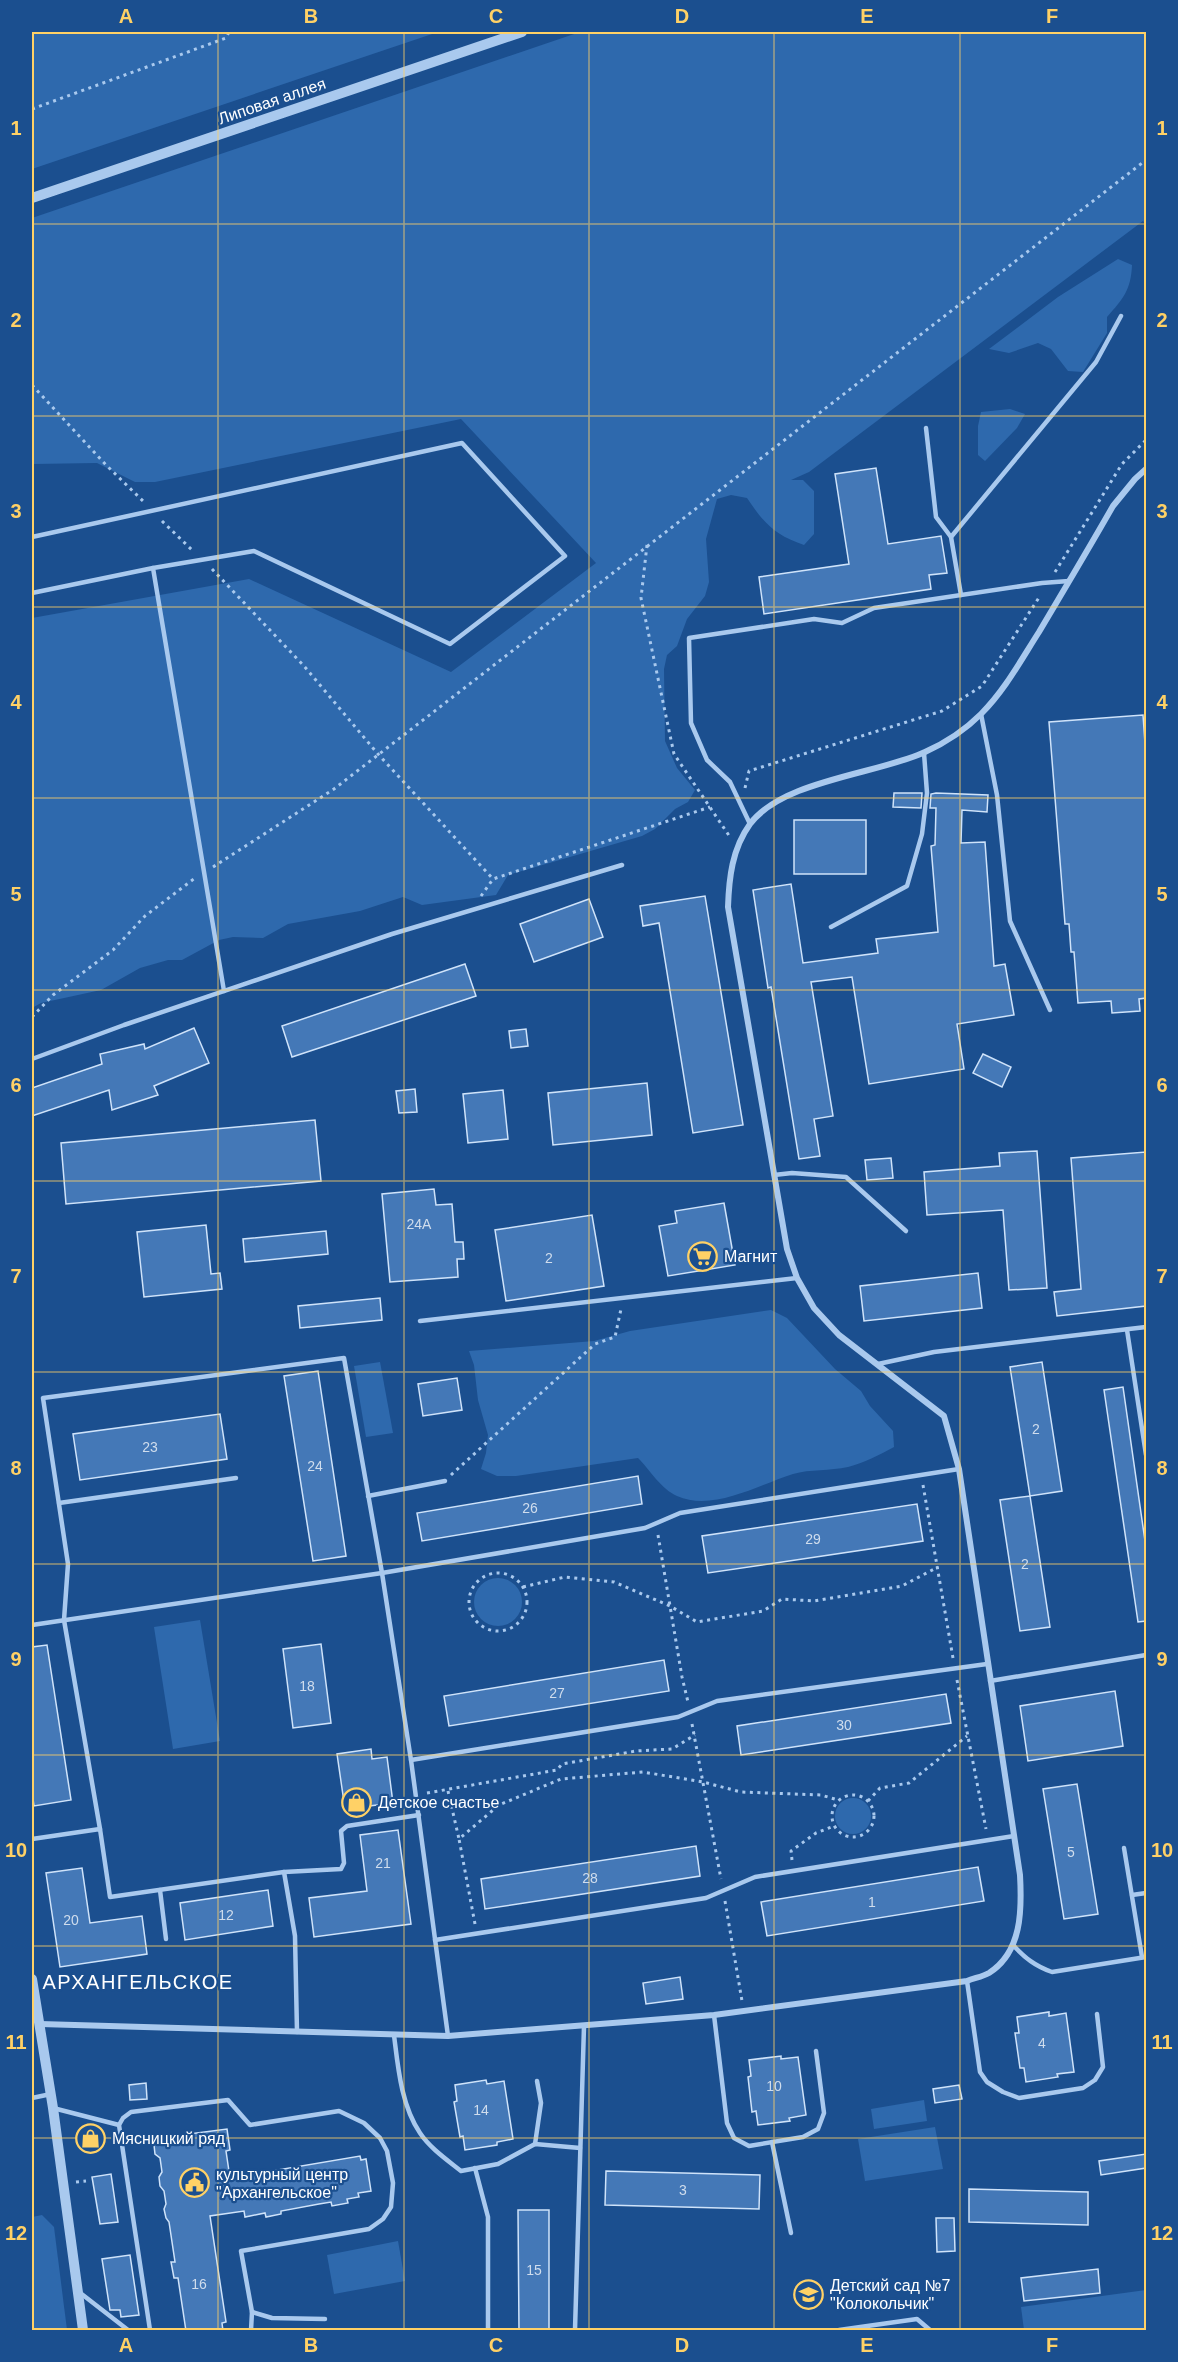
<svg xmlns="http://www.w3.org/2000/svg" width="1178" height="2362" viewBox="0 0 1178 2362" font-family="Helvetica,sans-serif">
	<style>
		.green { fill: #2e69ad }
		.building { fill: #4478b7; stroke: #cfe3fa; stroke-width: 1.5 }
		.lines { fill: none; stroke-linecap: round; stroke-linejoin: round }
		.path { stroke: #a9c9ee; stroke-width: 3; stroke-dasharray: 3 4.5; stroke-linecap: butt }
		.service { stroke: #a9c9ee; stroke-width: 4.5 }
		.minor { stroke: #a9c9ee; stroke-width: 6 }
		.tertiary { stroke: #a9c9ee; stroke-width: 10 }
		.grid { fill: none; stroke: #ffd166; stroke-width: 1.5; stroke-opacity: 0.55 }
		.labels { text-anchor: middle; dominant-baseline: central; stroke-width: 4.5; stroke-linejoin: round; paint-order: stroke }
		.number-label { font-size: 14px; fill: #d0dded }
		.street-label { font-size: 16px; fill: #fff; stroke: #1b4f8f }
		.poi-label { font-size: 16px; fill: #fff; stroke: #1b4f8f; text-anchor: start }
		.quarter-label { font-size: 20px; letter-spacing: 1.5px; fill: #fff; stroke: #1b4f8f }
		.neatline { fill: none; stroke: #ffd166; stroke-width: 2 }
		.grid-label { font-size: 20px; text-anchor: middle; font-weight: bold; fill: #ffd166 }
	</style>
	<rect width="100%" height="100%" fill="#1b4f8f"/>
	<g class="green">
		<polygon points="32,32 438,32 32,169"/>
		<path d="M580,32H1146V226L1143,221L809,472L791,480H803L814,491V534L804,545C774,535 764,523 747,498L731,495L717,499L706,539L709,582L705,596L687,619L677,646L667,655L664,669L665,741L677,768L695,790L688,802L675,809L655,829L642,836L508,875L496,895L422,905L403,897L360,911L288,924L263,938L233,937L219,940L182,960H168L140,968L101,990L41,1003L32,1008V618L249,579L451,672L596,563L461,419L155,482H135L97,463L33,464L32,466V218Z"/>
		<path d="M1118,259L1132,265C1131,290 1123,299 1107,317V333L1083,372L1068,371L1051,349L1038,343L1009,353L989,349L1058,297Z"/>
		<polygon points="1010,409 1025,414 1017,428 985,461 978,455 978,426 981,412"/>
		<path d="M771,1310L787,1318L835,1369L861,1391L870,1406L893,1431L894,1447C879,1455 864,1463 848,1467C830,1471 810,1469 793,1474C758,1485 713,1512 677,1496C661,1489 650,1470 638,1458L516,1476H497L481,1469L486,1453L488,1435L478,1400L474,1365L469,1351L594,1341L630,1331Z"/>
		<polygon points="380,1362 393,1433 366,1437 354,1366"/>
		<circle cx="498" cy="1602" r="24"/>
		<polygon points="200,1620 220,1741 173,1749 154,1627"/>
		<circle cx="853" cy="1816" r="18"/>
		<polygon points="924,2100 927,2121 874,2129 871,2109"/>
		<polygon points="935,2127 943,2169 865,2181 858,2139"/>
		<polygon points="42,2215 54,2227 67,2330 32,2330 32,2217"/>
		<polygon points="398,2241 405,2281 334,2294 327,2255"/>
		<polygon points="1146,2290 1146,2330 1024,2330 1021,2307"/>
	</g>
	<g class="building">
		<polygon points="876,468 888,544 941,536 947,573 929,575 931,589 764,614 759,577 849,564 835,474"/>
		<polygon points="1143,715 1146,758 1146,998 1139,999 1140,1011 1112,1013 1111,1001 1078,1003 1074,952 1071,952 1069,924 1065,924 1049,722"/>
		<polygon points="894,793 922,793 921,808 893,807"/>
		<polygon points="936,793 988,795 987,812 962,810 961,843 985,842 994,966 1005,964 1014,1015 957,1024 964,1069 869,1084 852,977 811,982 833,1116 814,1119 820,1156 799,1159 771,987 768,988 753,890 791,884 803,963 878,953 876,939 938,932 931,846 935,845 936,808 930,808 931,794"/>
		<rect x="794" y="820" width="72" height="54"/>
		<polygon points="705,896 743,1125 693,1133 659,923 643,926 640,906"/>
		<polygon points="589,899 603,937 534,962 520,924"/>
		<polygon points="465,964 476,996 292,1057 282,1026"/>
		<polygon points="194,1028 209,1063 154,1086 158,1095 112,1110 109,1090 32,1116 32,1088 102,1064 100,1054 144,1044 145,1049"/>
		<polygon points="526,1029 528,1046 511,1048 509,1031"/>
		<polygon points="983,1054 1011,1067 1002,1087 973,1073"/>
		<polygon points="647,1083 652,1135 553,1145 548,1093"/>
		<polygon points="415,1089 417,1112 399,1113 396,1091"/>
		<polygon points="503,1090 508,1139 468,1143 463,1094"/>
		<polygon points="315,1120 321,1181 66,1204 61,1143"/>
		<polygon points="1037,1151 1047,1288 1009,1290 1003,1210 927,1215 924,1172 1000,1166 999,1153"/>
		<polygon points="1146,1152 1146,1306 1057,1316 1054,1292 1081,1289 1071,1158"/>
		<polygon points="891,1158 893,1178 867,1180 865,1160"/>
		<polygon points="434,1189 436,1205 452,1204 455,1242 463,1242 464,1259 457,1259 458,1277 390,1282 382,1194"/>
		<polygon points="724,1203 735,1265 668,1276 659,1226 677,1223 675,1211"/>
		<polygon points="592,1215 604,1286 506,1301 495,1230"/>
		<polygon points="206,1225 211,1274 220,1273 222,1289 144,1297 137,1232"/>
		<polygon points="326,1231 328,1254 245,1262 243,1239"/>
		<polygon points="978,1273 982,1308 864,1321 860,1286"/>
		<polygon points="380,1298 382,1320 300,1328 298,1306"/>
		<polygon points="1042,1362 1062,1491 1030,1496 1010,1367"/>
		<polygon points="318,1371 346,1556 313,1561 284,1376"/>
		<polygon points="457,1378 462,1410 423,1416 418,1384"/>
		<polygon points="1123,1387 1146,1548 1146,1621 1138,1622 1104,1390"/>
		<polygon points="220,1414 227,1459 80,1480 73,1434"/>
		<polygon points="638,1476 642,1504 422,1541 417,1513"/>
		<polygon points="1030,1496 1050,1627 1020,1631 1000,1500"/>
		<polygon points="917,1504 923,1541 708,1573 702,1536"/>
		<polygon points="321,1644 331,1723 293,1728 283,1649"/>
		<polygon points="47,1645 71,1800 34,1806 32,1792 32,1647"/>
		<polygon points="664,1660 669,1691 449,1726 444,1696"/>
		<polygon points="1115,1691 1123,1746 1028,1761 1020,1706"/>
		<polygon points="946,1694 951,1723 741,1755 737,1726"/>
		<polygon points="371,1749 372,1759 387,1757 393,1803 345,1809 337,1754"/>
		<polygon points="1077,1784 1098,1914 1064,1919 1043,1789"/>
		<polygon points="398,1830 411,1924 314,1937 309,1898 367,1891 360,1835"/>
		<polygon points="696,1846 700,1876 485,1909 481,1879"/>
		<polygon points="978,1867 984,1901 767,1936 761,1902"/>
		<polygon points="82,1868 90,1923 142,1916 147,1954 60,1967 46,1873"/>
		<polygon points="268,1890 273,1926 185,1940 180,1903"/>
		<polygon points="680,1977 683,1999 646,2004 643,1983"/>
		<polygon points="1049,2012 1049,2016 1066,2013 1074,2072 1057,2074 1058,2077 1026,2082 1024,2068 1020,2068 1015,2033 1019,2033 1017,2017"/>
		<polygon points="781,2056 781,2059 798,2057 806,2115 789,2118 790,2121 758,2125 756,2111 752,2112 748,2077 751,2076 749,2060"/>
		<polygon points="486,2080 487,2084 504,2081 513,2139 497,2142 497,2145 465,2150 463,2136 460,2137 454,2102 457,2101 455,2085"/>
		<polygon points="146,2083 147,2099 130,2100 129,2085"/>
		<polygon points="959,2085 962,2099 935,2103 933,2089"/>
		<polygon points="227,2129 230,2150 226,2151 230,2178 360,2156 361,2160 366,2159 371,2191 358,2193 359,2197 347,2199 348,2203 332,2206 331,2202 319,2204 281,2211 281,2214 266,2217 265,2213 245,2217 244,2211 210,2216 226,2322 222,2323 223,2331 186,2331 178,2278 174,2278 171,2262 175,2262 169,2222 166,2218 164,2209 166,2204 164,2191 160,2186 159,2177 162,2172 160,2158 155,2154 154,2145 157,2140 166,2137"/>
		<polygon points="1146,2154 1146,2168 1101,2175 1099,2161"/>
		<polygon points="606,2171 760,2175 759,2209 605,2205"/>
		<polygon points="111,2174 118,2222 100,2224 92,2177"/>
		<polygon points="969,2189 1088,2192 1088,2225 969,2222"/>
		<polygon points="518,2210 549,2210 549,2331 519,2331"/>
		<polygon points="936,2218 954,2218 955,2251 937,2252"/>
		<polygon points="130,2255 139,2315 121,2317 120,2310 110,2310 102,2259"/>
		<polygon points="1098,2269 1100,2293 1024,2301 1021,2278"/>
	</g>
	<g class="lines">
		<g class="path">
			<polyline points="32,109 226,38 229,32"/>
			<polyline points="32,385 106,465 143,501"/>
			<polyline points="162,521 192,550"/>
			<polyline points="647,545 641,598 674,754 730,837"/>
			<polyline points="212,569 304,666 378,754 493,879"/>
			<polyline points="1055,572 1122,464 1146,440"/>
			<polyline points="745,788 749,771 942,711 982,686 1040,596"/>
			<polyline points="213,867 334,789 1146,160"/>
			<polyline points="481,896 493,879 710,807"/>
			<polyline points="32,1017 53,995 113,950 145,916 195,878"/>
			<polyline points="451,1475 595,1344 615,1337 621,1309"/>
			<polyline points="923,1485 953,1658"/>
			<polyline points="658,1535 682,1677 688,1702"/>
			<circle cx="498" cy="1602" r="29"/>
			<polyline points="523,1587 565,1577 614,1582 670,1606 697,1622 763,1611 782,1599 814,1601 902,1586 938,1567"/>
			<polyline points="957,1680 986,1829"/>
			<polyline points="692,1724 721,1879"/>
			<polyline points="448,1791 459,1839"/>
			<polyline points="427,1793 557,1770 562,1764 636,1751 672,1749 695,1735"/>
			<circle cx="853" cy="1816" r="21"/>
			<polyline points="868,1801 880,1788 909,1783 967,1736"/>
			<polyline points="792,1860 791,1851 816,1833 834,1826"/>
			<polyline points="725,1901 742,2001"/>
			<polyline points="475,1924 459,1839 499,1805 561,1779 643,1772 703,1782 741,1792 821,1795 838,1800"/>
			<polyline points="76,2182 86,2181"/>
		</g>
		<g class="service">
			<polyline points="926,428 936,517 951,537"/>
			<polyline points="32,537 462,443 565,556 450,644 254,551 153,568 224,991"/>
			<polyline points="32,593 153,568"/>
			<polyline points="961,595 951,537 1096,362 1121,316"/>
			<polyline points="981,714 997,795 1010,921 1050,1010"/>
			<polyline points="750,824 730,782 707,760 691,723 689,638 814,619 842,623 874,608 1042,583 1069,581"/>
			<polyline points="831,927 907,886 922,834 927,793 924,753"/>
			<polyline points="32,1059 124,1025 392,934 622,865"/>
			<polyline points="774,1175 792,1173 846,1177 906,1231"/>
			<polyline points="420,1321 797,1278"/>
			<polyline points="1127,1330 1146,1455"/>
			<polyline points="878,1364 934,1352 1146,1327"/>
			<polyline points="368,1496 445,1481"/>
			<polyline points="59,1503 236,1478"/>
			<polyline points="32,1625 382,1573 645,1528 680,1513 959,1469"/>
			<polyline points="990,1681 1146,1655"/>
			<polyline points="411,1760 678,1717 717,1701 987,1664"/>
			<polyline points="100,1829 64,1620 68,1564 43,1398 344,1358 382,1573 411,1760 448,2036"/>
			<polyline points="32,1839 100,1829 110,1897 284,1872 341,1869 344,1863 341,1831 347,1826 419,1815"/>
			<polyline points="1124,1848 1142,1957"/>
			<polyline points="284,1872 295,1936 297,2032"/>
			<polyline points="160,1890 166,1939"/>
			<polyline points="1132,1895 1146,1893"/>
			<polyline points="435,1940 706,1898 755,1877 1014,1836"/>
			<path d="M1013,1945C1025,1958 1035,1966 1052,1972L1146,1957"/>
			<polyline points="967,1981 980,2072 987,2082 1003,2092 1019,2098 1083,2088 1095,2080 1103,2067 1097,2014"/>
			<polyline points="714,2015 727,2123 734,2138 749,2146 803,2137 818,2129 824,2113 816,2051"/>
			<path d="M394,2035C398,2067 401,2105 420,2133C430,2148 446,2159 461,2171L498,2164L535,2144L580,2148"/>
			<polyline points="32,2098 51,2094"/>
			<polyline points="53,2108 119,2125"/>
			<polyline points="772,2142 791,2233"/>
			<polyline points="535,2144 541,2103 537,2081"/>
			<polyline points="475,2168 488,2217 488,2328"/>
			<polyline points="79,2292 128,2330"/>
			<polyline points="252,2312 272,2318 325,2319"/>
			<polyline points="150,2330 119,2125 123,2118 131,2112 228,2100 250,2125 339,2111 364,2123 380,2138 387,2151 393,2183 391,2207 383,2219 369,2229 241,2251 252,2312 251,2330"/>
			<polyline points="575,2330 584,2026"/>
			<polyline points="839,2330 917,2319 930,2330"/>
		</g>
		<path class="minor" d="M40,2024L448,2036L714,2015L967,1981C974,1978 982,1977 989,1973C1022,1952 1022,1910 1020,1875L959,1469L944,1416L839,1335L814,1308L797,1278L787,1249L728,907C729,878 732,849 750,824C783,780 878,774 925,752C945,743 966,729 981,714C1005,690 1021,660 1039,632C1064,590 1089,548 1113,506L1135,479L1146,469"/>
		<g class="tertiary">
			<polyline points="32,198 522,32"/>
			<polyline points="32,1979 53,2108 83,2330"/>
		</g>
	</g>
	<path class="grid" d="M218,32V2330M404,32V2330M589,32V2330M774,32V2330M960,32V2330M32,224H1146M32,416H1146M32,607H1146M32,798H1146M32,990H1146M32,1181H1146M32,1372H1146M32,1564H1146M32,1755H1146M32,1946H1146M32,2138H1146"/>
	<defs>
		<symbol id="supermarket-ring" viewBox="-11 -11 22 22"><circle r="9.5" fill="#1b4f8f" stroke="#ffd166" stroke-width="1.5"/><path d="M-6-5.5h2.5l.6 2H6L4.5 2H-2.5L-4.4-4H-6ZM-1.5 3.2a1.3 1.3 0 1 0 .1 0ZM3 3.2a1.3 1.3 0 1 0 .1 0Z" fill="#ffd166"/></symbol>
		<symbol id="shop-ring" viewBox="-11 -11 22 22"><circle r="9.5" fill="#1b4f8f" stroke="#ffd166" stroke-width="1.5"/><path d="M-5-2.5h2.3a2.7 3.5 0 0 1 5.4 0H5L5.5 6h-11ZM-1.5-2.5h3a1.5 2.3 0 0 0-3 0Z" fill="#ffd166"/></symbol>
		<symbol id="civic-ring" viewBox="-11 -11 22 22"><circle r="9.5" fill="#1b4f8f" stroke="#ffd166" stroke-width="1.5"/><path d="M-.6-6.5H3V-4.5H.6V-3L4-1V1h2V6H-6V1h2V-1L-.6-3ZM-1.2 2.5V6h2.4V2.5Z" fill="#ffd166"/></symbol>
		<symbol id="school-ring" viewBox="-11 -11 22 22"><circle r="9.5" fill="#1b4f8f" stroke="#ffd166" stroke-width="1.5"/><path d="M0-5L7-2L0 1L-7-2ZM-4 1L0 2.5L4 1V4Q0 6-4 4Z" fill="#ffd166"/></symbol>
	</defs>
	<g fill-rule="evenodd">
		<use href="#supermarket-ring" x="686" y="1240" width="33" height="33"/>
		<use href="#shop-ring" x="340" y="1786" width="33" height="33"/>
		<use href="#shop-ring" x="74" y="2122" width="33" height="33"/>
		<use href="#civic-ring" x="178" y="2166" width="33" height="33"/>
		<use href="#school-ring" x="792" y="2278" width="33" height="33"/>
	</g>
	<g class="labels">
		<g class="number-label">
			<text x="419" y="1224">24А</text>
			<text x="549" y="1258">2</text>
			<text x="1036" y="1429">2</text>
			<text x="150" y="1447">23</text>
			<text x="315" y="1466">24</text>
			<text x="530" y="1508">26</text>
			<text x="813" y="1539">29</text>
			<text x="1025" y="1564">2</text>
			<text x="307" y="1686">18</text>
			<text x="557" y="1693">27</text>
			<text x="844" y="1725">30</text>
			<text x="1071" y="1852">5</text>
			<text x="383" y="1863">21</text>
			<text x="590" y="1878">28</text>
			<text x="872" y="1902">1</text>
			<text x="226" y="1915">12</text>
			<text x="71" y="1920">20</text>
			<text x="1042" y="2043">4</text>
			<text x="774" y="2086">10</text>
			<text x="481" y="2110">14</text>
			<text x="683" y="2190">3</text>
			<text x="534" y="2270">15</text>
			<text x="199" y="2284">16</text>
		</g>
		<g class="street-label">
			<text transform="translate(272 101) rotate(-19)">Липовая аллея</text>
		</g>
		<g class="poi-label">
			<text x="724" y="1256">Магнит</text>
			<text x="378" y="1802">Детское счастье</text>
			<text x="112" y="2138">Мясницкий ряд</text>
			<text x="216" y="2174">культурный центр<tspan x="216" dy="18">"Архангельское"</tspan></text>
			<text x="830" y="2285">Детский сад №7<tspan x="830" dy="18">"Колокольчик"</tspan></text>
		</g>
		<g class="quarter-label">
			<text x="138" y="1982">АРХАНГЕЛЬСКОЕ</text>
		</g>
	</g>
	<rect width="1178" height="2362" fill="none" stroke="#1b4f8f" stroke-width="66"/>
	<rect x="33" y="33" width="1112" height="2296" class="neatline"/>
	<g class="grid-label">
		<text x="126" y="23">A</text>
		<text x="311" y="23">B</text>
		<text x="496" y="23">C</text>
		<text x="682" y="23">D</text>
		<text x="867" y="23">E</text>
		<text x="1052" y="23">F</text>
		<text x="16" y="135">1</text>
		<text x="1162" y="135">1</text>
		<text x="16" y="327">2</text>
		<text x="1162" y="327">2</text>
		<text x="16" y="518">3</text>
		<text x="1162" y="518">3</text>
		<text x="16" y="709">4</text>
		<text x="1162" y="709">4</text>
		<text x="16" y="901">5</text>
		<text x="1162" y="901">5</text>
		<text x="16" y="1092">6</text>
		<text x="1162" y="1092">6</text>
		<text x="16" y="1283">7</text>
		<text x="1162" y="1283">7</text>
		<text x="16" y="1475">8</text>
		<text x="1162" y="1475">8</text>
		<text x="16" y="1666">9</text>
		<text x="1162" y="1666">9</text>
		<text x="16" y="1857">10</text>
		<text x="1162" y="1857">10</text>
		<text x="16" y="2049">11</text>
		<text x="1162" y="2049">11</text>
		<text x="16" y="2240">12</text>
		<text x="1162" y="2240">12</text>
		<text x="126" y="2352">A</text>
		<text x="311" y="2352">B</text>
		<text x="496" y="2352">C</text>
		<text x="682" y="2352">D</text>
		<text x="867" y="2352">E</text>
		<text x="1052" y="2352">F</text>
	</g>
</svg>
